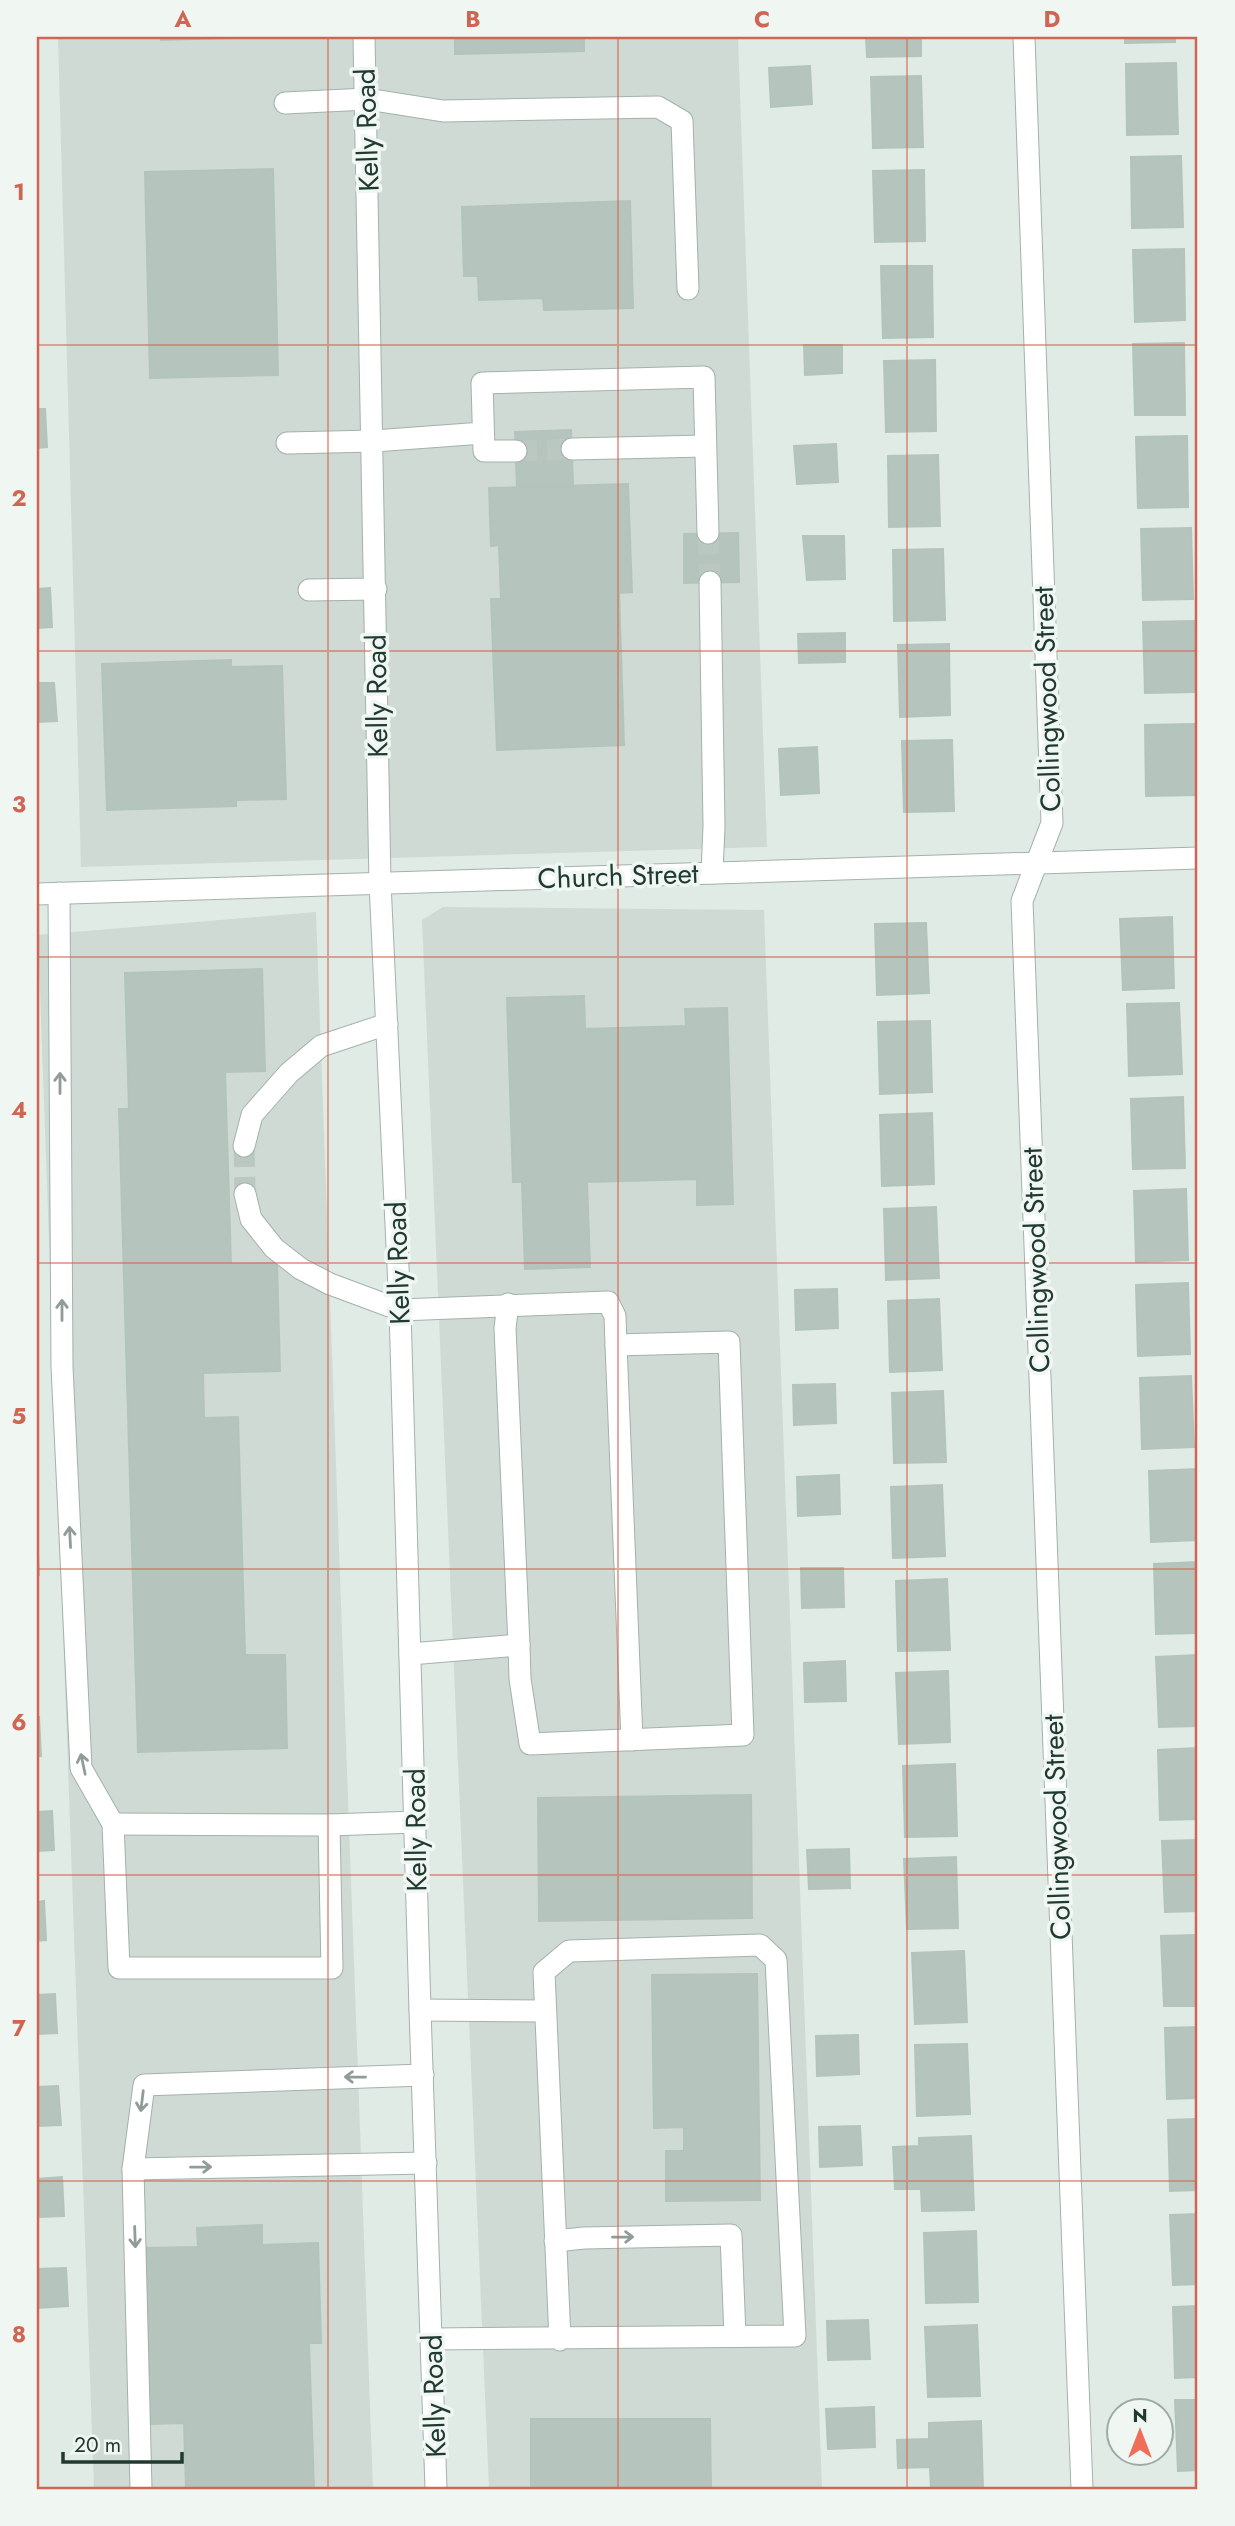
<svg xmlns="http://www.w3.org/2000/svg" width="1235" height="2526" viewBox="0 0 1235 2526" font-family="Jost,sans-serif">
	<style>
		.built { fill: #cedad3 }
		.building { fill: #b5c5bd; stroke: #b3c4bb; stroke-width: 2 }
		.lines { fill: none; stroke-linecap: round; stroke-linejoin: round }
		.minor-tunnel { stroke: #bac8c1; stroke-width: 21; stroke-dasharray: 21 10; stroke-linecap: butt }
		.minor-casing { stroke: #a3b2ab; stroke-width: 23 }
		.minor { stroke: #fff; stroke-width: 21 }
		.oneway { stroke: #909c98 }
		.grid { fill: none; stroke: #cf6654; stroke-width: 2; stroke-opacity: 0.55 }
		.labels { text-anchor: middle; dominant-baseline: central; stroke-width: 7; stroke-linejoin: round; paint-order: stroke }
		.street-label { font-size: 28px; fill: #213a31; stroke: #f0f7f3 }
		.neatline { fill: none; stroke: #cf6654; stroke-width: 2.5 }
		.grid-label { font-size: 23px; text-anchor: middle; font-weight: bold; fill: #cf6654 }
	</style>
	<rect width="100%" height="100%" fill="#e0ebe5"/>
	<g class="built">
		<polygon points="58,37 738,37 767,847 81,867"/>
		<polygon points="443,907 764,910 822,2489 489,2489 422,920"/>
		<polygon points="316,912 373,2489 94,2489 38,935"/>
	</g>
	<g class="building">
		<polygon points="161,37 261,37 161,40"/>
		<polygon points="455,37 584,37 584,51 455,54"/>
		<polygon points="866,37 921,37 921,56 867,57"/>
		<polygon points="1125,37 1175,37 1175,42 1125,43"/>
		<polygon points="1176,63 1178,134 1127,135 1126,64"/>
		<polygon points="810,66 812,104 771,107 769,68"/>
		<polygon points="921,76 923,147 873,148 871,77"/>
		<polygon points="1181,156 1183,227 1132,228 1131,157"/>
		<polygon points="273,169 278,375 150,378 145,172"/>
		<polygon points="924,170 925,241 875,242 873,171"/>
		<polygon points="630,201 633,308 544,310 543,298 479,300 478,276 464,276 462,207"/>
		<polygon points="1184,249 1185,320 1135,322 1133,250"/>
		<polygon points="881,266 932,266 933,337 883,338"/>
		<polygon points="1184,343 1185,415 1135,415 1133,344"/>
		<polygon points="804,345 842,345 842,373 805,375"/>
		<polygon points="935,360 936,431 886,432 884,361"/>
		<polygon points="37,409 45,409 47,447 37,448"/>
		<polygon points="571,430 573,486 517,487 515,432"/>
		<polygon points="1187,436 1188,507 1138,508 1136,437"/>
		<polygon points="836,444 838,482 797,484 794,446"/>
		<polygon points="938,455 940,526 889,527 888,456"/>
		<polygon points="628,484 632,592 619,593 624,745 497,750 491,599 501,599 499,545 491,546 489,488"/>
		<polygon points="1191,528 1193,599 1143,600 1141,529"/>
		<polygon points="738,533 739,582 684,583 684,534"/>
		<polygon points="803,536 844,536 845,579 807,580"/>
		<polygon points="943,549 945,620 894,621 893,550"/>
		<polygon points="50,588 52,627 37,628 37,589"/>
		<polygon points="1194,621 1195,692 1145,693 1143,622"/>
		<polygon points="845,633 845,662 799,663 798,634"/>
		<polygon points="949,644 950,715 900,717 898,645"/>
		<polygon points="231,660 231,667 282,666 286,799 236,800 236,806 107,810 102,664"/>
		<polygon points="37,683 54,683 57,721 37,722"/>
		<polygon points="1195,724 1197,795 1146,796 1145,725"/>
		<polygon points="952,740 954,811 904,812 902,741"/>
		<polygon points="817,747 819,793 781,795 779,749"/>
		<polygon points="1172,917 1174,988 1123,990 1120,919"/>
		<polygon points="926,923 929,993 877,995 875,924"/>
		<polygon points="262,969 265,1071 225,1072 231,1264 277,1263 280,1371 203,1373 204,1418 238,1417 245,1655 285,1655 287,1748 138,1752 119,1109 129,1109 125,973"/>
		<polygon points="584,996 585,1029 686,1026 685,1009 727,1008 733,1204 697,1205 697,1179 587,1182 590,1267 525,1269 522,1182 513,1182 507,998"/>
		<polygon points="1179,1003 1182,1074 1129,1076 1127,1004"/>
		<polygon points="930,1021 932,1092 880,1094 878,1022"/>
		<polygon points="1183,1097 1185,1168 1133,1169 1131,1099"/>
		<polygon points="932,1113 934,1184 882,1186 880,1115"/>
		<polygon points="1186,1189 1188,1260 1136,1262 1134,1191"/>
		<polygon points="936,1207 939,1278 886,1280 884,1209"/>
		<polygon points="1188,1283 1190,1354 1138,1356 1136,1285"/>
		<polygon points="837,1289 838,1328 796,1330 795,1290"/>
		<polygon points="939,1299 942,1370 890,1372 888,1301"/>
		<polygon points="1191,1376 1194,1447 1142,1449 1140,1378"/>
		<polygon points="835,1384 836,1423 794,1425 793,1385"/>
		<polygon points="943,1391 946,1462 894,1463 892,1393"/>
		<polygon points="1198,1469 1198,1540 1151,1542 1149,1471"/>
		<polygon points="839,1475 840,1514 798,1516 797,1477"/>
		<polygon points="942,1485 945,1556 893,1558 891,1487"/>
		<polygon points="37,1536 39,1575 37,1575"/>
		<polygon points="1198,1562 1198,1633 1156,1634 1154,1564"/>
		<polygon points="801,1568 843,1568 844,1607 802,1608"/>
		<polygon points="947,1579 950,1650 898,1651 896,1581"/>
		<polygon points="1198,1655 1198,1726 1159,1727 1156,1657"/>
		<polygon points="845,1661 846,1701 805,1702 804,1663"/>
		<polygon points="948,1671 950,1742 899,1744 896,1673"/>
		<polygon points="37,1717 39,1717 41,1756 37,1756"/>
		<polygon points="1198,1748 1198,1819 1160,1820 1158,1750"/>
		<polygon points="955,1764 957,1836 905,1837 903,1766"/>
		<polygon points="751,1795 752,1918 539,1921 538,1798"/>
		<polygon points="52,1811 54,1850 37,1851 37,1812"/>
		<polygon points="1198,1840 1198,1911 1165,1912 1162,1841"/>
		<polygon points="849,1849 850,1888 809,1889 807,1850"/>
		<polygon points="956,1857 958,1928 907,1929 904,1859"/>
		<polygon points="44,1901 46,1940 37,1941 37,1902"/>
		<polygon points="1198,1935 1198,2006 1164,2006 1161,1936"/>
		<polygon points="964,1951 967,2022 915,2024 912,1953"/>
		<polygon points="757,1974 760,2200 666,2201 666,2151 684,2151 684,2127 654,2128 652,1975"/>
		<polygon points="55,1994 57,2033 37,2034 37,1995"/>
		<polygon points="1198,2027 1198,2098 1167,2099 1165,2028"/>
		<polygon points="858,2035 859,2074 817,2076 816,2036"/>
		<polygon points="967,2044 970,2114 917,2116 915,2045"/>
		<polygon points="58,2086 61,2125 37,2126 37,2087"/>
		<polygon points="1198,2119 1198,2190 1170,2191 1168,2120"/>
		<polygon points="860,2126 862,2165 820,2167 819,2127"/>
		<polygon points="971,2136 974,2210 922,2211 921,2189 895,2189 893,2147 919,2146 919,2138"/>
		<polygon points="62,2177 64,2216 37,2217 37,2179"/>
		<polygon points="1198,2214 1198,2284 1173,2285 1170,2215"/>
		<polygon points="262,2225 262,2245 318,2243 321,2343 309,2343 314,2489 186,2489 184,2423 150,2424 144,2248 198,2247 197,2228"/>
		<polygon points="976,2231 978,2302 926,2303 924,2233"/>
		<polygon points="66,2268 68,2306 37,2308 37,2269"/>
		<polygon points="1198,2306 1198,2377 1175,2378 1173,2307"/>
		<polygon points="868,2320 870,2359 828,2360 827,2321"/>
		<polygon points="977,2325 980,2396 928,2397 925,2327"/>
		<polygon points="1175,2400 1198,2400 1198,2470 1178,2471"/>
		<polygon points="874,2407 875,2447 828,2449 826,2409"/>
		<polygon points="531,2419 710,2419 711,2489 531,2489"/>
		<polygon points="981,2421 983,2489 931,2489 930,2467 898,2468 897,2440 929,2439 929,2423"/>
	</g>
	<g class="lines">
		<g class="minor-tunnel">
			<polyline points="516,451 572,449"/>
			<polyline points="708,533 710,582"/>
			<polyline points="244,1146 245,1194"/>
		</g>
		<defs>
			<g id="minor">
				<polyline points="364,37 380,883 400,1310 420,2010 436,2489"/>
				<polyline points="1024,37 1052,823 1022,901 1082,2489"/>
				<polyline points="285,103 367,99 443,111 658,107 682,121 688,289"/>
				<polyline points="287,443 374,441 483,433"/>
				<polyline points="572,449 705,446"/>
				<polyline points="516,451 484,451 482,383 704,377 708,533"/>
				<polyline points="710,582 714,826 712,873"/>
				<polyline points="309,590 376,589"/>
				<polyline points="59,893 62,1367 81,1768 113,1824 119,1968 332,1968 329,1825"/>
				<polyline points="37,894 1198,858"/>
				<polyline points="244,1146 252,1115 289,1073 321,1046 387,1024"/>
				<polyline points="245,1194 251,1219 274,1248 301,1269 330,1284 400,1310 608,1302 615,1316 616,1345 729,1342 743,1735 530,1744 520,1679 519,1645 410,1654"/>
				<polyline points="508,1304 505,1328 519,1645"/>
				<polyline points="616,1345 632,1740"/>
				<polyline points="113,1824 329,1825 416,1822"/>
				<polyline points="420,2010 545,2011"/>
				<polyline points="133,2169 426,2163"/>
				<polyline points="555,2241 584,2238 731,2235 735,2336"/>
				<polyline points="432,2339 795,2336 776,1960 760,1945 569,1951 544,1972 560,2340"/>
				<polyline points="141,2489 133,2169 144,2085 423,2075"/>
			</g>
		</defs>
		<use href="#minor" class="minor-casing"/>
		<use href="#minor" class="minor"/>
	</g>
	<defs><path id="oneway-shaft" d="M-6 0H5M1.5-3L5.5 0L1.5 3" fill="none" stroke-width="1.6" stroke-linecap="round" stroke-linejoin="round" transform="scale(1.75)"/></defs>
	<g class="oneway">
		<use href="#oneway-shaft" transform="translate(60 1083) rotate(-90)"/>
		<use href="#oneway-shaft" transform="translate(62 1310) rotate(-90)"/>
		<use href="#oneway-shaft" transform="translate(70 1537) rotate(-93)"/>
		<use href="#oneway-shaft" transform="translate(83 1764) rotate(-102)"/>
		<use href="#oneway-shaft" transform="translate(355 2077) rotate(-179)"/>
		<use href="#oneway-shaft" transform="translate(142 2101) rotate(97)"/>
		<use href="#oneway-shaft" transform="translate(201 2167) rotate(-1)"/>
		<use href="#oneway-shaft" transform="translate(135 2237) rotate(88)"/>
		<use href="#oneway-shaft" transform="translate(623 2237) rotate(-1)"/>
	</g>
	<path class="grid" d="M328,37V2489M618,37V2489M907,37V2489M37,345H1198M37,651H1198M37,957H1198M37,1263H1198M37,1569H1198M37,1875H1198M37,2181H1198"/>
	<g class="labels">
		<g class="street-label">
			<text transform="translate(367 130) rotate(-92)">Kelly Road</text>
			<text transform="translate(377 696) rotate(-91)">Kelly Road</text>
			<text transform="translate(1047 699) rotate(-92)">Collingwood Street</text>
			<text transform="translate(618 876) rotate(-2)">Church Street</text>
			<text transform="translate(1036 1260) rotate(-92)">Collingwood Street</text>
			<text transform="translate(398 1263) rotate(-92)">Kelly Road</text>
			<text transform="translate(1057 1827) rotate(-92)">Collingwood Street</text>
			<text transform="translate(416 1830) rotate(-91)">Kelly Road</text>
			<text transform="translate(434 2396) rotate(-92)">Kelly Road</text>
		</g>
	</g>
	<rect width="1235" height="2526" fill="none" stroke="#f0f7f3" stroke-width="77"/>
	<g transform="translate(1140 2432)"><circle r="33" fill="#f0f7f3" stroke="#9daba5" stroke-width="2"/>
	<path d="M0-5L12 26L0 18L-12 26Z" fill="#ee6e5a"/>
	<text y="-10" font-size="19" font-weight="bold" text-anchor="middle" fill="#213a31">N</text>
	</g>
	<path d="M63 2452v10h119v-10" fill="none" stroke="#213a31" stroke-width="3.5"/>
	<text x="74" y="2452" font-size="21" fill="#213a31" stroke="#f0f7f3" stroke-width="5" paint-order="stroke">20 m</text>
	<rect x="38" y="38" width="1158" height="2450" class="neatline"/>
	<g class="grid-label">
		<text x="183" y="27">A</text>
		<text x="473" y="27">B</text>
		<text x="762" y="27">C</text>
		<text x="1052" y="27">D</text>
		<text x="19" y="200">1</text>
		<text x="19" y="506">2</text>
		<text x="19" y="812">3</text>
		<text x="19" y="1118">4</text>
		<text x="19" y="1424">5</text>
		<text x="19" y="1730">6</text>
		<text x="19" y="2036">7</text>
		<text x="19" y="2342">8</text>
	</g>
</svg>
